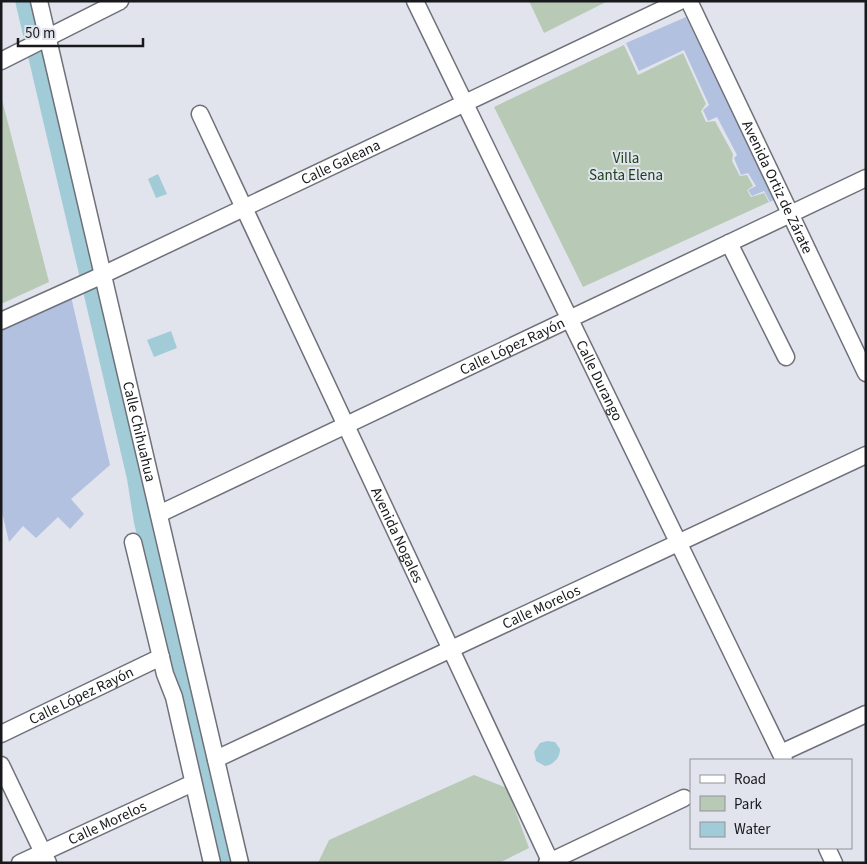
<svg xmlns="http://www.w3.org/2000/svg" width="867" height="864" viewBox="0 0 867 864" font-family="'Source Sans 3',sans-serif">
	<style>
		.green { fill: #b8c9b6 }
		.water { fill: #a1ccd7 }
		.building { fill: #b3c1e1 }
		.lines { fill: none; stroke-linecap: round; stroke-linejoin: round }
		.street-casing { stroke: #6e7179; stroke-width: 19 }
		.street { stroke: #fff; stroke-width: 16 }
		.labels { text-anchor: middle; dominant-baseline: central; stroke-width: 4; stroke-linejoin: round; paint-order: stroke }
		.park-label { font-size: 15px; fill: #1b411a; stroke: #e1e4ed }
		.street-label { font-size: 15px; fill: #18191c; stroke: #e1e4ed }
	</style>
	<rect width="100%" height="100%" fill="#e1e4ed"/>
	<g class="green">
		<polygon points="529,1 608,1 544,33"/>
		<polygon points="624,45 638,75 683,53 706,104 701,111 706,122 715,121 733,154 732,161 740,176 747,175 753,186 747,190 751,197 764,193 769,202 583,287 494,107"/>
		<polygon points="1,96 49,282 1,304"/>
		<polygon points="474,775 507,788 529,848 499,863 318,863 329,840"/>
	</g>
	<g class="water">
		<polygon points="15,1 32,1 235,863 215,863 134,523 127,479"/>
		<polygon points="158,174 167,194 156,198 148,179"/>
		<polygon points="171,331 177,348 154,357 147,340"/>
		<path d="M547,741L555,742L560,749C560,758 553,765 545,766L536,761L534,752L540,743Z"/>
	</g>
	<g class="building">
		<polygon points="686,17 775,199 770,202 764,191 752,196 748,190 756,186 748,173 741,175 734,158 737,155 717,117 708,121 703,110 709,105 684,50 639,71 626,43"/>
		<polygon points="70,292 110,465 71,499 84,514 70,529 58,517 36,538 23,526 9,542 1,508 1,325"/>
	</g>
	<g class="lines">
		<defs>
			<g id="street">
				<path id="s1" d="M39,1L240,863"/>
				<path id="s2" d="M415,1L784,760"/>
				<path id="s3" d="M689,1L866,373"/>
				<polyline points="1,61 120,1"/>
				<path id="s4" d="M200,114L551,863"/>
				<polyline points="729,243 786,357"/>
				<path id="s5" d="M1,321L94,279L680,1"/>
				<path id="s6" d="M159,514L866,178"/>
				<polyline points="133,542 165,674 174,697 212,863"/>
				<path id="s7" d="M1,734L161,657"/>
				<polyline points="781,753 866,714"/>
				<path id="s8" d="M216,759L866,455"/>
				<polyline points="1,765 48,863"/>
				<polyline points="827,848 834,863"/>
				<path id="s9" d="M20,863L193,783"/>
				<polyline points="547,863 684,798"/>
			</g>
		</defs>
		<use href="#street" class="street-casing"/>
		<use href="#street" class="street"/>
	</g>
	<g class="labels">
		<g class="park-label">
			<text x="626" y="158">Villa<tspan x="626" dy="17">Santa Elena</tspan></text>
		</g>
		<g class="street-label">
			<text stroke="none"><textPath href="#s5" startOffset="375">Calle Galeana</textPath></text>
			<text stroke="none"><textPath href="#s3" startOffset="206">Avenida Ortiz de Zárate</textPath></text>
			<text stroke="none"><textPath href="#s6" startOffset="391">Calle López Rayón</textPath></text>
			<text stroke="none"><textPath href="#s2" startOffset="422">Calle Durango</textPath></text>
			<text stroke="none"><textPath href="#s1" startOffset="442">Calle Chihuahua</textPath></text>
			<text stroke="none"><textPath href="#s4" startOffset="465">Avenida Nogales</textPath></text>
			<text stroke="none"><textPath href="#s8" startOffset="359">Calle Morelos</textPath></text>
			<text stroke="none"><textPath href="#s7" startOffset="89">Calle López Rayón</textPath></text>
			<text stroke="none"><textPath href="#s9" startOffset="96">Calle Morelos</textPath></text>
		</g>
	</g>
	<rect width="867" height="864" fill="none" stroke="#18191c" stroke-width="5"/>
	<rect x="690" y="759" width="162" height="90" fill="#e1e4ed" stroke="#919399"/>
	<rect x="700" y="775" width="25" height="8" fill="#ffffff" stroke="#919399"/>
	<text x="734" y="784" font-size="15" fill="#18191c">Road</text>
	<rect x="700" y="796" width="25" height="15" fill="#b8c9b6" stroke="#919399"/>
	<text x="734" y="809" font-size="15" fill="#18191c">Park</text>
	<rect x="700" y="822" width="25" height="15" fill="#a1ccd7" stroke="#919399"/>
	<text x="734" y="834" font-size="15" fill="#18191c">Water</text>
	<path d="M18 38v8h125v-8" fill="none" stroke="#18191c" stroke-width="2.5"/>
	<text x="25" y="38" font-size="15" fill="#18191c" stroke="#e1e4ed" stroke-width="4" paint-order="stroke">50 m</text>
</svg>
